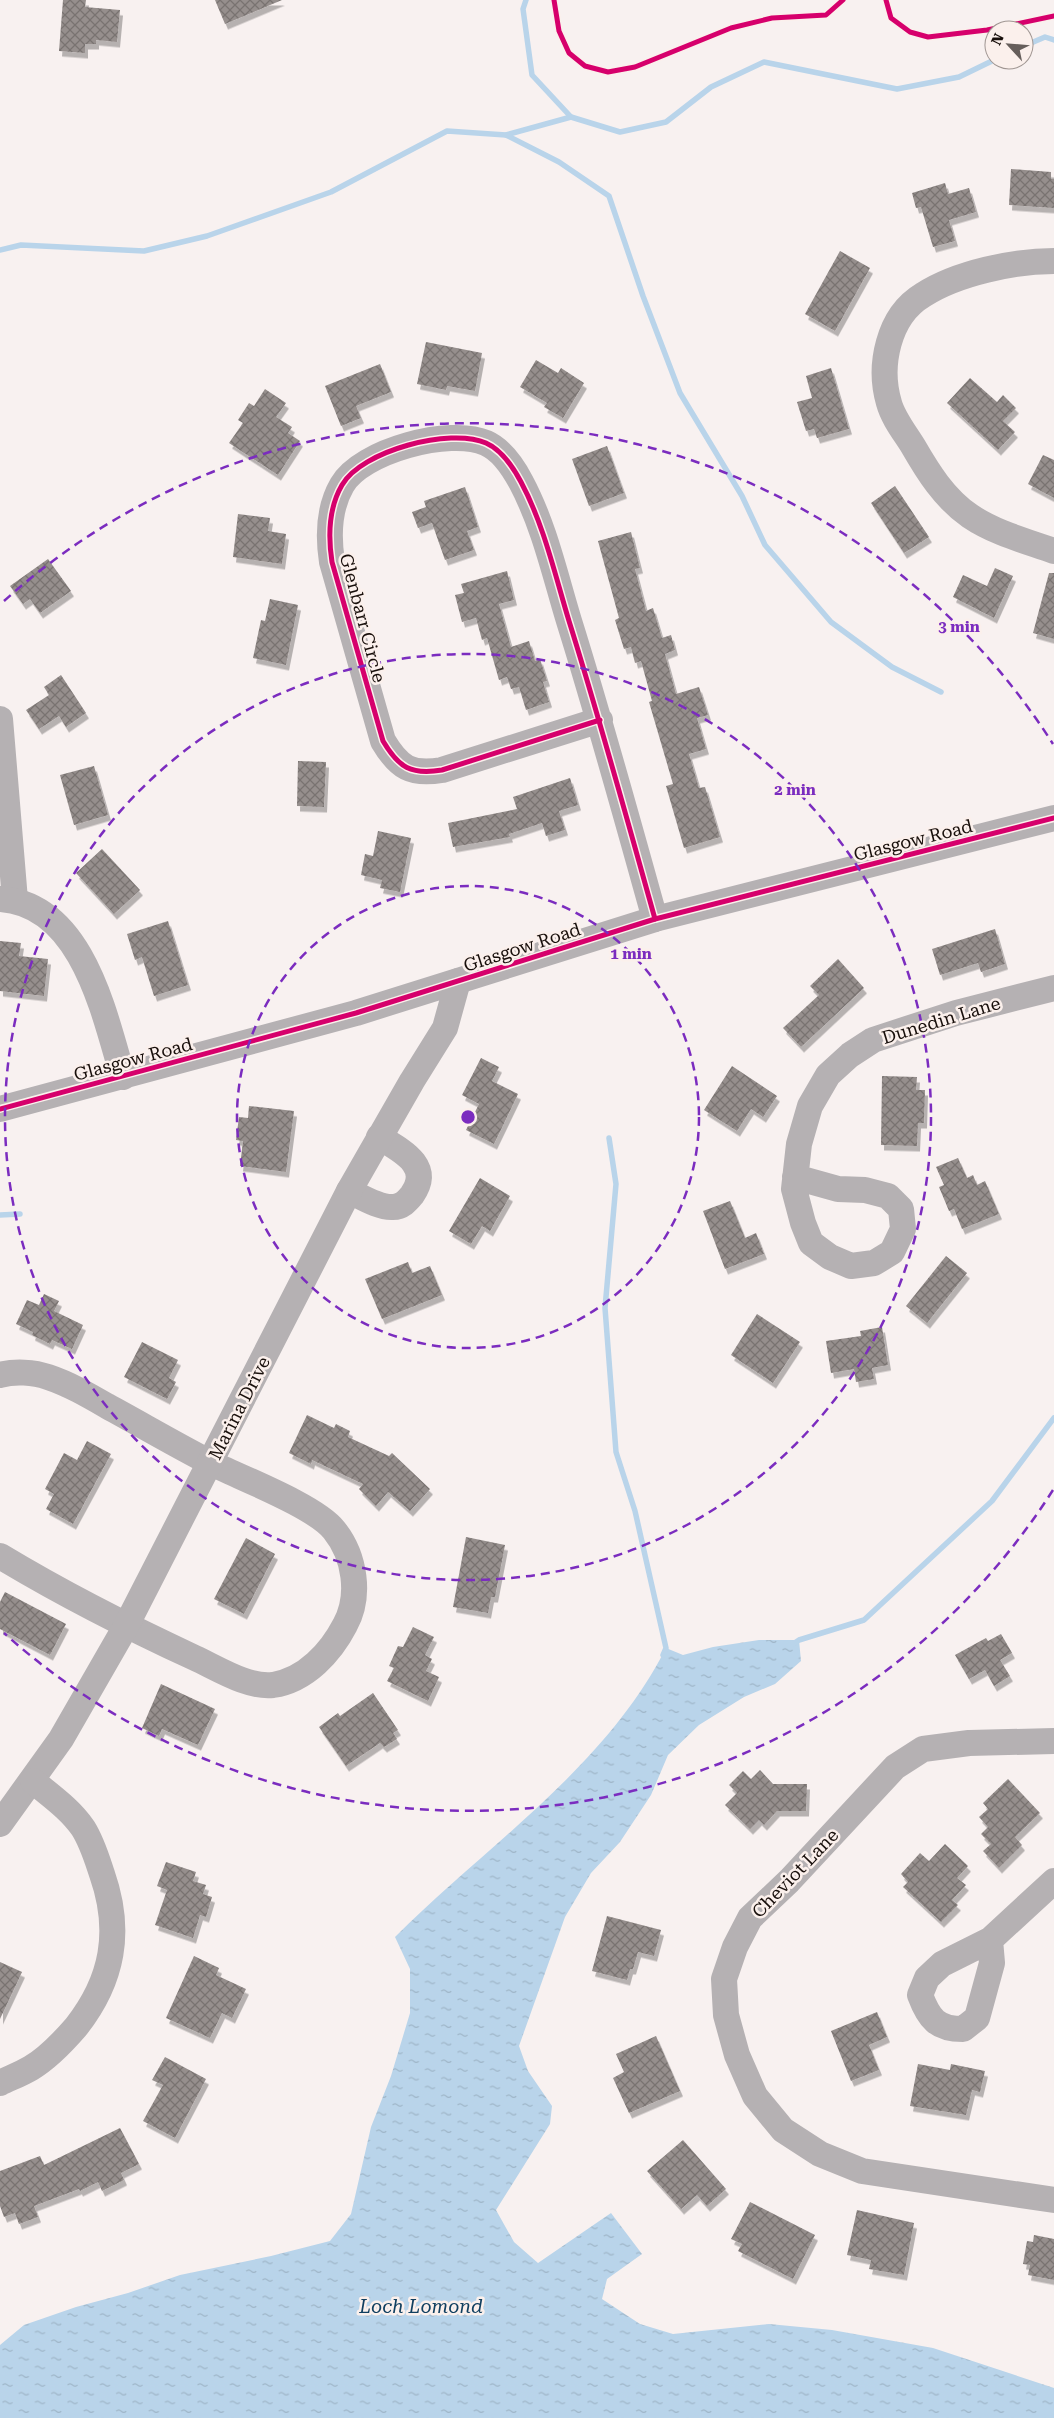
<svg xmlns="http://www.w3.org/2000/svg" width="1054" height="2418" viewBox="0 0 1054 2418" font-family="'Roboto Serif',serif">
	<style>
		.water { fill: url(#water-ripples) }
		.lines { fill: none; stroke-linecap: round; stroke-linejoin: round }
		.stream { stroke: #b9d4ea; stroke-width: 5.5 }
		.building { fill: url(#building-cross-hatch); filter: url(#shadow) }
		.minor { stroke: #b5b1b3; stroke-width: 26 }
		.cycleway-casing { stroke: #fbf0ec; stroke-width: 8 }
		.cycleway { stroke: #d6006c; stroke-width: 5 }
		.ring { fill: none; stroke: #7b2cbf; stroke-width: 2.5; stroke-dasharray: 9 6 }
		.labels { text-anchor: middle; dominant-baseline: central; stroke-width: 5; stroke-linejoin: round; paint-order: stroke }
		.street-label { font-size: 18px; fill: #180f0b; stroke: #fbf0ec }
		.water-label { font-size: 19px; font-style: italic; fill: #103f60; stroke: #fbf0ec }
		.centre { fill: #7b2cbf; stroke: #fbf0ec; stroke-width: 2.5 }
		.ring-label { font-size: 15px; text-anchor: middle; font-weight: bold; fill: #7b2cbf; stroke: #fbf0ec; stroke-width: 5; stroke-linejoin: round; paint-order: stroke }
	</style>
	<defs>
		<pattern id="water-ripples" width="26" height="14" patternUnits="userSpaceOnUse" patternTransform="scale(1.25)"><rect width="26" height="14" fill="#b9d4ea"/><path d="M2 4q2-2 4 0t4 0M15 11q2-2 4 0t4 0" fill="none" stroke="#9eb5c7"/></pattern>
		<pattern id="building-cross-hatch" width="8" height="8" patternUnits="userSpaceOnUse" patternTransform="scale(1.25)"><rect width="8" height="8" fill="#968f8d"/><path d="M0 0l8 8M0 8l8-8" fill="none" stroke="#797371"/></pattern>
		<filter id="shadow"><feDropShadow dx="3" dy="5.5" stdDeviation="0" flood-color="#0004"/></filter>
	</defs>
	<rect width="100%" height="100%" fill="#f8f1f0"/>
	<path class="water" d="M759,1640H799L801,1661L775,1684L744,1697L699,1725L668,1755L651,1795L620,1842L591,1873L565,1917L519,2046L528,2071L552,2106L550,2124L496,2210L514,2242L538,2263L611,2213L642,2254L607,2279L602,2299L640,2324L673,2334L769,2324L832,2330L933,2348L1054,2388V2418H0V2345L24,2325L76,2307L128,2293L180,2275L271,2256L330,2241L351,2214L371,2127L391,2076L410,2013V1969L395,1937C488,1844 605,1768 666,1648L683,1655L713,1647Z"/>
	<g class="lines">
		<g class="stream">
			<polyline points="526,0 523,9 532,75 571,117"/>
			<polyline points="1024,46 1045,37 1054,40"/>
			<polyline points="506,135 559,162 609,196 643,296 680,393 742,496 765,545 831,622 892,667 941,692"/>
			<polyline points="0,250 21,245 144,251 207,236 331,192 447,131 506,135 571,117 620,132 666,122 711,87 764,62 897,89 959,77 994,60"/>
			<polyline points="609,1138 616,1184 605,1308 616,1452 635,1511 666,1648 663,1655"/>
			<polyline points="0,1215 20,1214"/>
			<polyline points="793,1644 799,1640 864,1620 992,1501 1054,1418"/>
		</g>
	</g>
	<g class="building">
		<polygon points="63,0 86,0 85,7 120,10 117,42 96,40 96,44 85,44 85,53 59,51"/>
		<polygon points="215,0 282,0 225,24"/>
		<polygon points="1011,169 1051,172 1051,179 1054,179 1054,208 1009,205"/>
		<polygon points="945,183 948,194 969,188 976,212 949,220 955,241 933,247 921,207 916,208 912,193"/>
		<polygon points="840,251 870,268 835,331 805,314"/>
		<polygon points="426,342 482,353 475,391 447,386 446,390 417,384"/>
		<polygon points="536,360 558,373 561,368 584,383 563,418 544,407 547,403 520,387"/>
		<polygon points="380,364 391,392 356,406 361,418 341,426 325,386"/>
		<polygon points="831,368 849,429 817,438 814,429 806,431 797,402 812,398 806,376"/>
		<polygon points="970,378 997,402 1003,395 1016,408 1003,421 1015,432 998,450 947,403"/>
		<polygon points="265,389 286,403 276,417 292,427 288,433 300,441 278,475 229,443 243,423 238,420 249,403 254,406"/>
		<polygon points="607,446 624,493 589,506 572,459"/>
		<polygon points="1043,455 1054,460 1054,498 1028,484"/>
		<polygon points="895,486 929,537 904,553 871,503"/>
		<polygon points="465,487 478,527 467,531 474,550 445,560 432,523 418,528 412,512 426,507 424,501"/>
		<polygon points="238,514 270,518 268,531 286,534 282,564 233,557"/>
		<polygon points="631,532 640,568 635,569 646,611 653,608 662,638 671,635 675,650 665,654 676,694 699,687 708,715 697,718 706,749 689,754 699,788 705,787 720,837 684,848 666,786 673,784 649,702 652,701 641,661 635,663 631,647 624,649 615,620 619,618 598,541"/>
		<polygon points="48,559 71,591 40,613 30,599 23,604 10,586"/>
		<polygon points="995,568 1013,576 994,618 953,597 963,575 987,586"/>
		<polygon points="507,571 514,600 499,604 511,647 529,641 535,661 540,659 547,681 543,682 549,702 526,710 519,687 511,689 507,677 499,680 487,638 482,640 476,618 462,622 455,595 464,593 461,584"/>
		<polygon points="1049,573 1054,573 1054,639 1033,633"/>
		<polygon points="270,599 298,605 286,665 253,658 261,620 265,621"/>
		<polygon points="61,675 86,713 66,727 59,716 39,729 26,710 49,695 44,687"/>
		<polygon points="298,761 326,762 324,807 297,806"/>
		<polygon points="94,766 108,815 74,825 60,775"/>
		<polygon points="570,778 578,805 559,811 565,830 546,836 542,823 509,834 510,837 453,847 448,823 517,809 513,797"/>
		<polygon points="378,831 411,838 400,892 380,888 382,880 361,875 365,854 373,856"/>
		<polygon points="102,849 140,890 114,914 76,873"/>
		<polygon points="168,921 188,985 154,996 142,957 135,960 127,934"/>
		<polygon points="995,929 1005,964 981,972 978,963 940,975 932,949"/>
		<polygon points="0,941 21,943 19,956 48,959 44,996 0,991"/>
		<polygon points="838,959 864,988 801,1047 783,1028 819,995 810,986"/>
		<polygon points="481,1058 499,1067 492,1081 518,1094 494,1144 466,1130 479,1104 462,1095"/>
		<polygon points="732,1066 777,1096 763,1117 751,1109 737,1131 704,1110"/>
		<polygon points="882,1076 917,1077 916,1090 925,1090 924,1123 918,1123 917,1146 881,1145"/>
		<polygon points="249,1106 294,1111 286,1172 240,1166 243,1141 236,1140 239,1117 248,1118"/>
		<polygon points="958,1158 967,1178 973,1175 977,1185 985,1181 999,1214 962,1229 954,1209 949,1211 939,1187 944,1185 936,1167"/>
		<polygon points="480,1178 510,1196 490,1231 482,1226 471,1244 449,1231"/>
		<polygon points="730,1201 745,1238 756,1233 764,1254 725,1269 703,1211"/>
		<polygon points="946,1256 967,1273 927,1323 906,1306"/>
		<polygon points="408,1262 412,1273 430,1266 442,1295 382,1319 365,1279"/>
		<polygon points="44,1294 59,1301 54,1311 83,1325 72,1349 52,1340 50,1344 32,1335 33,1332 16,1324 27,1300 39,1305"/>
		<polygon points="757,1314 800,1342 773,1383 731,1355"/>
		<polygon points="882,1327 888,1365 872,1368 874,1379 856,1382 854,1369 831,1373 826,1341 861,1336 860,1331"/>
		<polygon points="142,1342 178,1360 169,1378 176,1382 167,1399 124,1377"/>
		<polygon points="307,1415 334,1428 336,1424 350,1431 348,1437 389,1456 392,1453 430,1489 410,1511 388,1492 376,1506 359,1489 363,1484 312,1460 311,1464 289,1453"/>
		<polygon points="87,1441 111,1454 73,1524 46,1509 54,1494 45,1489 64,1453 77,1460"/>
		<polygon points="466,1537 505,1545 495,1597 491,1597 488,1613 453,1607"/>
		<polygon points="246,1538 275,1554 244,1614 214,1599"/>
		<polygon points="5,1592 66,1624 50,1655 0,1629 0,1602"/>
		<polygon points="413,1627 434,1637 425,1655 432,1659 426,1671 439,1677 428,1701 387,1681 394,1668 389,1666 398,1646 403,1647"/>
		<polygon points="1001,1634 1012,1653 1000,1660 1010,1676 994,1686 985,1670 969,1679 955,1655 986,1638 988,1641"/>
		<polygon points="161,1684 215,1709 198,1745 162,1729 159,1736 142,1728"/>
		<polygon points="373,1693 398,1730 393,1733 397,1739 384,1747 380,1743 346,1766 319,1727 338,1713 340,1716"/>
		<polygon points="760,1770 773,1784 807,1784 806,1811 777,1811 764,1825 759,1820 750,1829 725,1805 737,1793 729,1785 743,1771 751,1779"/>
		<polygon points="1008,1779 1040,1813 1015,1837 1022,1845 999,1868 983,1851 991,1844 981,1834 988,1827 979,1817 988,1809 983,1803"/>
		<polygon points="945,1844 968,1866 957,1878 966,1885 952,1900 958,1905 941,1922 903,1887 908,1882 901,1874 920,1853 929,1861"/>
		<polygon points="166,1862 196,1872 193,1881 206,1885 203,1894 212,1897 206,1917 200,1915 193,1938 155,1925 167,1890 157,1886"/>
		<polygon points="607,1916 661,1930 654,1956 638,1952 633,1969 630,1969 627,1980 592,1971"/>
		<polygon points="194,1956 219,1968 216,1975 246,1989 232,2018 222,2013 210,2038 166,2018"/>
		<polygon points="0,1962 22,1972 0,2019"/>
		<polygon points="877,2012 887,2037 869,2045 879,2070 851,2081 831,2031"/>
		<polygon points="656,2036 680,2091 629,2113 613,2078 624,2072 616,2054"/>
		<polygon points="165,2057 206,2079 175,2138 143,2121 163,2085 152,2080"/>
		<polygon points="918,2064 950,2070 951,2064 985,2071 980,2092 972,2090 966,2115 910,2106"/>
		<polygon points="120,2128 139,2164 121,2173 124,2180 102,2191 98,2182 80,2191 79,2189 34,2206 38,2217 19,2224 15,2213 4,2217 0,2206 0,2171 40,2156 44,2165"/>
		<polygon points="683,2140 726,2189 707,2206 697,2195 681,2209 647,2171"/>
		<polygon points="750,2202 815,2235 793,2279 738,2251 742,2244 731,2239"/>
		<polygon points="857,2210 914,2223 904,2275 869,2269 871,2260 847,2255"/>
		<polygon points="1034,2235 1054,2239 1054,2280 1028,2275 1030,2265 1023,2264 1027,2241 1033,2242"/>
	</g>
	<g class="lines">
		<g class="minor">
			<path d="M1054,261C1014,261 957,273 923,295C888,316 878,366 889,403C893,418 905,433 913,446C928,472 944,498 970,516C995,533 1026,541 1054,551"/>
			<polyline points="0,719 15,900"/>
			<path d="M600,720L442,770C411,775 399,768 383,741L332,562C328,536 328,509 342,485C361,451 450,427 486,443C502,450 513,467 521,482C544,525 555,575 569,621C600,720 627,819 655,919"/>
			<path d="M0,899C82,904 104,1013 123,1077"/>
			<polyline points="0,1109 356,1013 655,919 1054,818"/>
			<polyline points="795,1177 838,1189 865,1190 888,1196 901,1209 903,1229 892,1252 874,1263 851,1266 830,1257 811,1243 803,1223 794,1189 799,1144 810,1106 828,1075 850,1055 873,1040 956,1013 1054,988"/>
			<path d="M349,1191C362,1197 379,1208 393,1207C402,1207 407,1201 412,1195C433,1165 400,1150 379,1137"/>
			<path d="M0,1375C14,1371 34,1372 48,1377C69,1384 88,1395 107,1406C142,1425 176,1445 211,1463C241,1478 315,1506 334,1530C355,1556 361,1596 345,1625C331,1652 306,1680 273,1685C248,1688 217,1668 195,1658C128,1627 63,1594 0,1556"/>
			<polyline points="1054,1741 969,1743 923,1749 895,1767 789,1881 750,1918 735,1947 724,1979 726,2015 737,2055 755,2096 783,2130 820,2154 862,2171 1054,2200"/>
			<polyline points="0,1824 61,1739 126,1626 349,1191 412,1081 445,1028 458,981"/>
			<path d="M990,1940L992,1963L977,2018L963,2029C937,2029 929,2019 920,1995L927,1978L942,1964L990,1940L1054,1881"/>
			<path d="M0,2083C10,2078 21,2074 31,2068C48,2058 63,2042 76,2027C113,1980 122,1931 102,1874C97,1859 92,1842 83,1828C70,1809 51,1796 33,1781"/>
		</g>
		<defs>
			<g id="cycleway">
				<polyline points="554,0 559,31 569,53 585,66 608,72 635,67 731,28 772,18 826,15 843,0"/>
				<polyline points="886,0 891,18 910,32 928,37 987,30 1054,16"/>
				<path d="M600,720L442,770C411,775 399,768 383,741L332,562C328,536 328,509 342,485C361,451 450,427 486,443C502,450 513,467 521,482C544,525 555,575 569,621C600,720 627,819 655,919"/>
				<polyline points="0,1109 356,1013 655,919 1054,818"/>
			</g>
		</defs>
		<use href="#cycleway" class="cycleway-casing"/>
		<use href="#cycleway" class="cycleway"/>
	</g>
	<g class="ring">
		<circle cx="468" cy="1117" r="231"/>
		<circle cx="468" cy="1117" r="463"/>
		<path d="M1053 1490A694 694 0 0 1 4 1633M4 601A694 694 0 0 1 1053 744"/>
	</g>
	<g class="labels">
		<g class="street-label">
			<text transform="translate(363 618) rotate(75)">Glenbarr Circle</text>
			<text transform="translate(913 840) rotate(-14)">Glasgow Road</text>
			<text transform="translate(522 947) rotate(-18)">Glasgow Road</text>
			<text transform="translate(941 1020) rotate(-17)">Dunedin Lane</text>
			<text transform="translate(133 1059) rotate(-15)">Glasgow Road</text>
			<text transform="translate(239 1408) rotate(-63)">Marina Drive</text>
			<text transform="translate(795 1873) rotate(-46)">Cheviot Lane</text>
		</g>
		<g class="water-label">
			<text x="421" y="2306">Loch Lomond</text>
		</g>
	</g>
	<circle cx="468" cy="1117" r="8" class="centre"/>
	<g class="ring-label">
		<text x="959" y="632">3 min</text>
		<text x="795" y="795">2 min</text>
		<text x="631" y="959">1 min</text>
	</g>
	<g transform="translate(1009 45) rotate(296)"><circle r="24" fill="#fbf0ec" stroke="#a09692"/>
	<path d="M0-4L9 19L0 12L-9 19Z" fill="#665e5b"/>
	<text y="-8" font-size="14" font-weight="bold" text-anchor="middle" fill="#180f0b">N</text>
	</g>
</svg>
